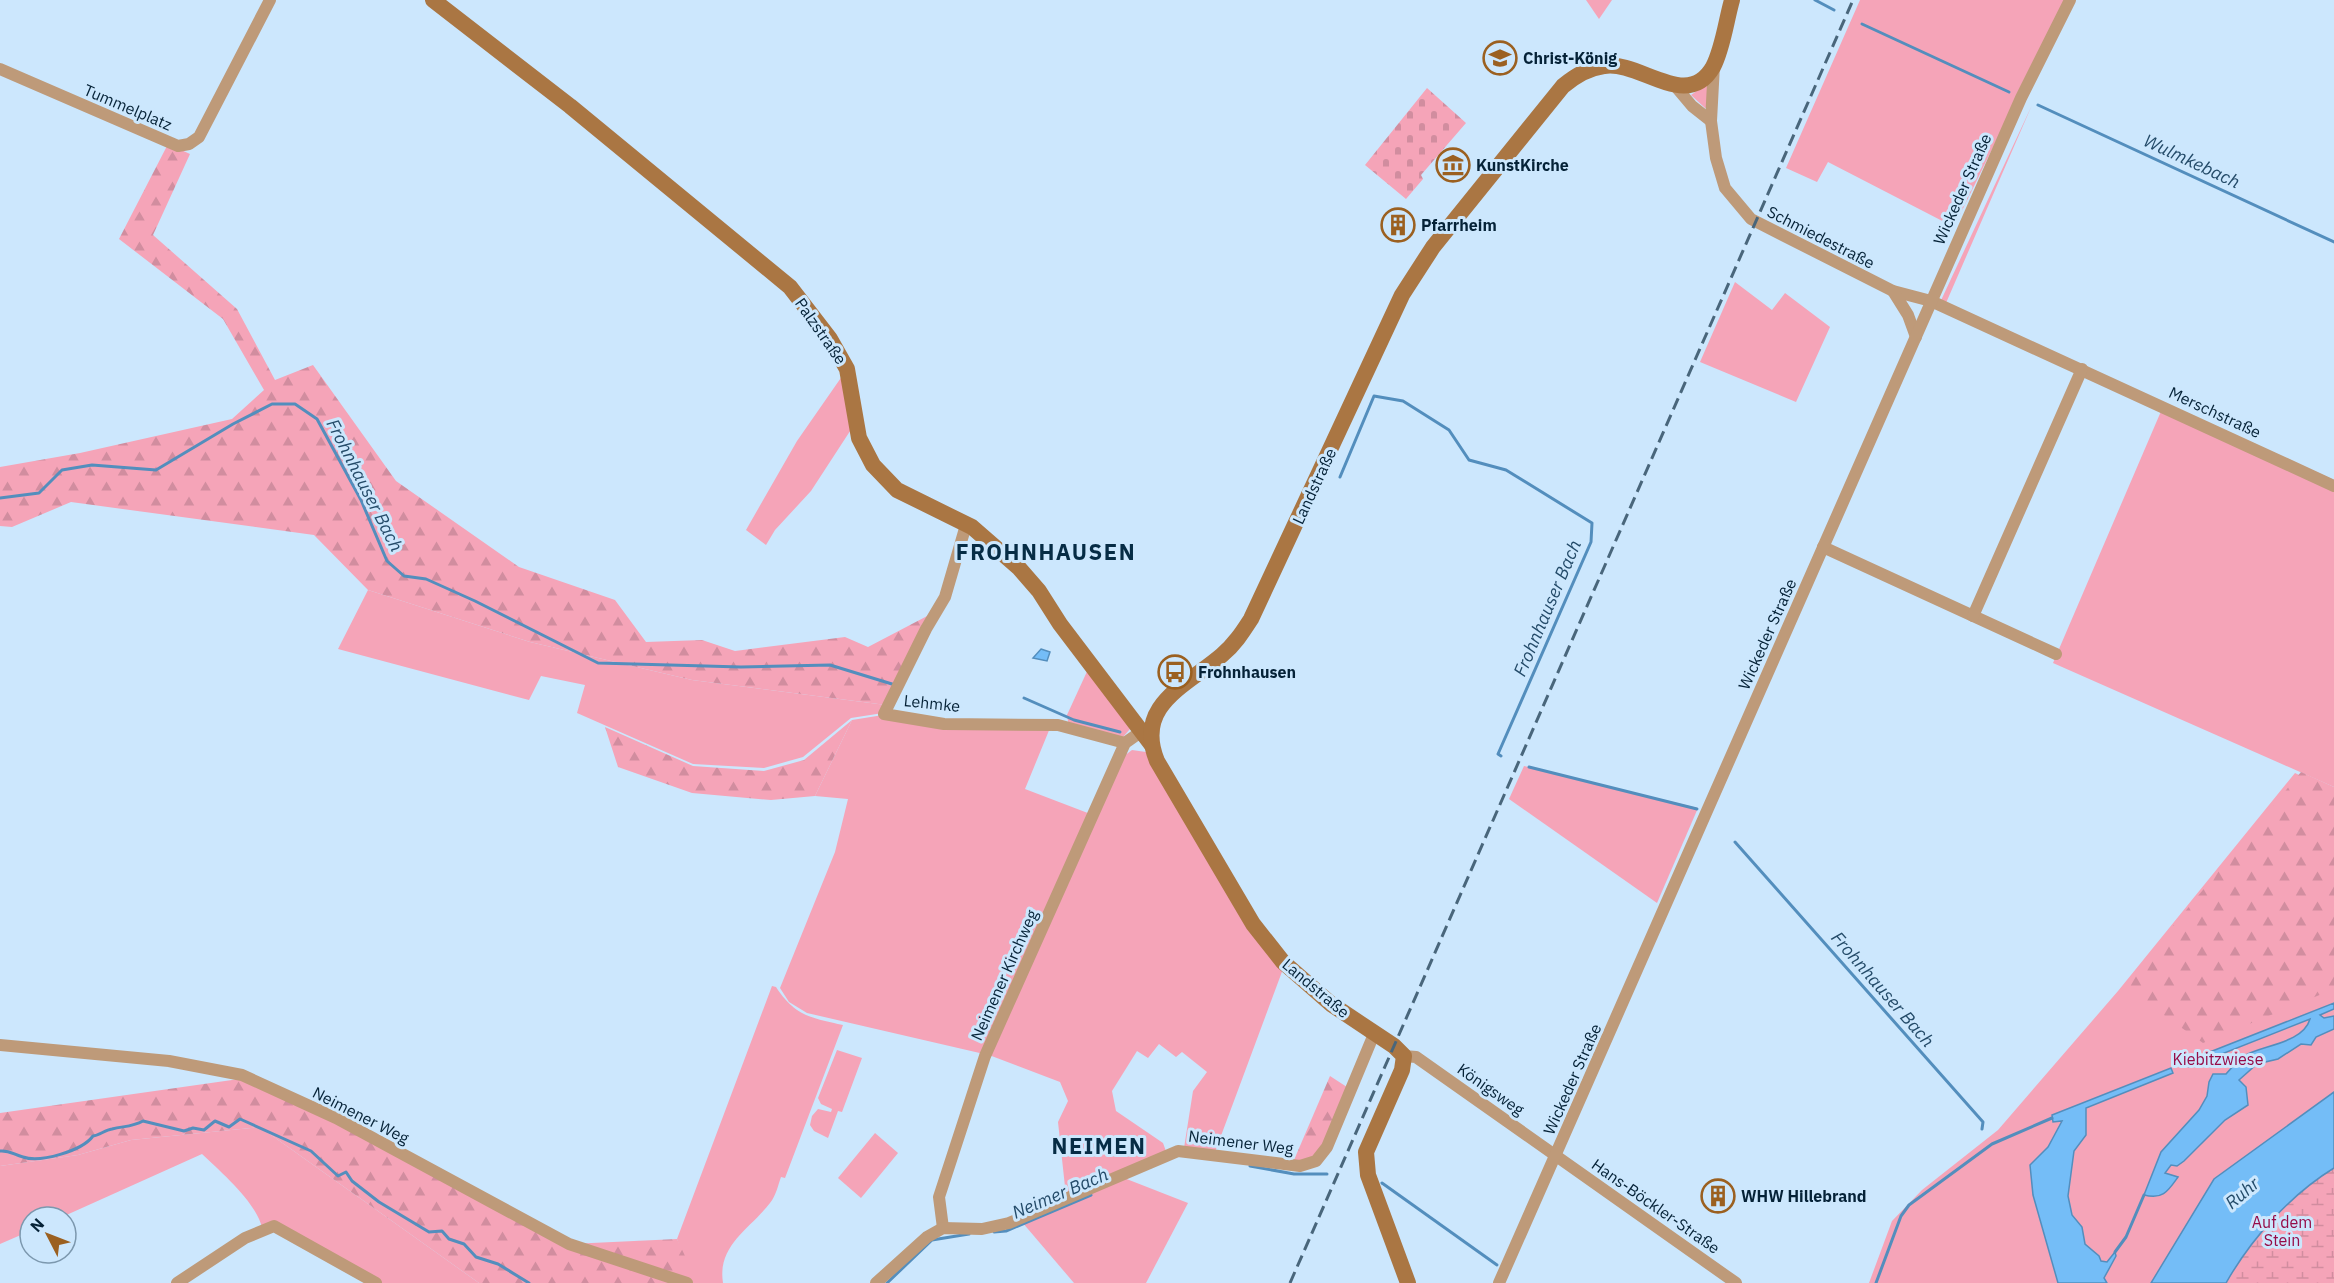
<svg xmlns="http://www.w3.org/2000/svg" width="2334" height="1283" viewBox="0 0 2334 1283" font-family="'IBM Plex Sans',sans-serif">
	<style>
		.green { fill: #f5a4b8 }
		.forest { fill: url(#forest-firs) }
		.wetland { fill: url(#wetland-marsh) }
		.cemetery { fill: url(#cemetery-stones) }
		.water { fill: #74bdf7; stroke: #538ebd; stroke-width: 1.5 }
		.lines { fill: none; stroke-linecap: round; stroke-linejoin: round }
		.stream { stroke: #538ebd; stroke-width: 3 }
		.street { stroke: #be9a79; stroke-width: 12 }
		.secondary { stroke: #aa7643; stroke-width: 16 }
		.rail { stroke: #49667b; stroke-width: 3; stroke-dasharray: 12 6; stroke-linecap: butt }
		.labels { text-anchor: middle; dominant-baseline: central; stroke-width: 6; stroke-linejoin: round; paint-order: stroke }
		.poi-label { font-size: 16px; font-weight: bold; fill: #052237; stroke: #cce7fd; text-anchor: start }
		.street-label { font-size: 16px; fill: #052237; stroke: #cce7fd }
		.park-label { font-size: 16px; fill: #960c48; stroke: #cce7fd }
		.water-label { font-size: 18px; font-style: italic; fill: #244b69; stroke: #cce7fd }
		.district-label { font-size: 22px; font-weight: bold; letter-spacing: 1.5px; fill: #062c45; stroke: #cce7fd }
	</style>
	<defs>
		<pattern id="forest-firs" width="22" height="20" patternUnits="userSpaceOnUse" patternTransform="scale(1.5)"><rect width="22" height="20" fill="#f5a4b8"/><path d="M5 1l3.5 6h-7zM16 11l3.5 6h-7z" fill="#d18d9f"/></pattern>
		<pattern id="wetland-marsh" width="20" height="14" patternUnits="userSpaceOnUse" patternTransform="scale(1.5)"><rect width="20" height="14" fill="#f5a4b8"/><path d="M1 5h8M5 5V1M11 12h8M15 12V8" fill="none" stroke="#d18d9f"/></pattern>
		<pattern id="cemetery-stones" width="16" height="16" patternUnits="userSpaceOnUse" patternTransform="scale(1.5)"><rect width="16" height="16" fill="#f5a4b8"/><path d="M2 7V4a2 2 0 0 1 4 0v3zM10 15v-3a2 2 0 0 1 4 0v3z" fill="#d18d9f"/></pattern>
	</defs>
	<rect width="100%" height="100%" fill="#cce7fd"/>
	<g class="green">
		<polygon points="1586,0 1612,0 1599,19"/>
		<polygon points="1860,0 2065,0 1954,227 1828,162 1817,182 1786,168"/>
		<polygon points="1708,83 1708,107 1705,108 1691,95"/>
		<polygon points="2032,105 1946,303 2334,480 2334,787 2053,663 2162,409 1937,309"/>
		<polygon points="1735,282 1772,310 1785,293 1830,327 1796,402 1700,362"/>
		<polygon points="845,372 854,425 811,491 775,530 766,545 746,530 797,441"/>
		<polygon points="368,590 530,642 692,680 886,705 883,713 851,718 803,757 764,768 693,764 577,713 585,685 541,676 529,700 338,649"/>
		<polygon points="1090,665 1130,729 1123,737 1069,727 1067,715"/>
		<polygon points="883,715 1050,728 1025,789 1093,815 984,1054 807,1013 789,1002 780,988 835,852 848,799 815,796 852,720"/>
		<polygon points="1132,750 1146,752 1283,969 1215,1152 1184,1148 1193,1091 1207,1072 1182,1052 1176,1057 1159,1044 1148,1058 1137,1051 1112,1091 1116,1111 1163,1143 1167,1154 1066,1196 1058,1122 1068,1101 1060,1082 989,1055 1124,756"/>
		<polygon points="1524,766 1698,808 1657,903 1509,799"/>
		<polygon points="2295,773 2334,792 2334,1283 1869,1283 1892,1221 1922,1190 1998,1130 2118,991"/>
		<path d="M772,986L776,987C795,1016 811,1018 843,1025L785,1178L781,1177C778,1185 776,1196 770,1203C750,1229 717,1245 723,1283H692L677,1239Z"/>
		<polygon points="837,1050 862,1058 842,1112 838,1111 828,1138 814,1131 810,1125 812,1116 818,1109 831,1112 832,1109 821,1104 818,1098"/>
		<path d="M260,1127L479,1283H378L274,1225L262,1228C257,1203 221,1172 202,1154L62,1217H30V1231L0,1244V1166L78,1155L131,1140Z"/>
		<polygon points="875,1133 898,1153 861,1198 838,1178"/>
		<polygon points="1124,1178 1188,1203 1146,1283 1074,1283 1022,1222"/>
	</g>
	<g class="forest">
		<polygon points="168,144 190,154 153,235 237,309 275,380 313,365 396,481 519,567 615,600 646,642 702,640 735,651 845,637 868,647 931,614 886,705 692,680 530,642 368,590 314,535 71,502 12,527 0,526 0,467 80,453 232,419 264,390 223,319 119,239"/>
		<polygon points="852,720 815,796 771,800 692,793 618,767 605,727 693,766 764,771 804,760"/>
		<polygon points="2301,772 2334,787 2334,989 2203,1043 2123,986"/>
		<polygon points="1330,1076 1350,1089 1320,1152 1307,1161 1294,1160"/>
		<polygon points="246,1078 334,1119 569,1246 681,1283 479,1283 260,1127 131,1140 78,1155 0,1166 0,1113"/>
		<polygon points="677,1239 694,1275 692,1283 570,1244"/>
	</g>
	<path class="wetland" d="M2334,1168V1283H2227C2251,1239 2290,1195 2334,1168Z"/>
	<polygon class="cemetery" points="1427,88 1466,123 1421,175 1423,179 1406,199 1365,165"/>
	<g class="water">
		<polygon points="1041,649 1050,652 1047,661 1033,658"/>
		<path d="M2334,1003V1009L2320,1015L2324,1018L2334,1016V1029L2316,1037L2311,1045L2301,1044L2278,1059L2257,1064L2239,1080L2246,1087L2248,1105L2225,1120L2184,1161L2177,1166L2171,1165L2165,1173L2178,1177C2168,1191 2163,1200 2144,1195L2161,1152L2199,1110L2207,1096L2209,1082L2213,1074H2226C2232,1067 2238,1060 2246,1055C2264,1045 2303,1043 2310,1019L2189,1067L2187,1061Z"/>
		<polygon points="2171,1068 2173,1073 2086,1108 2086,1135 2074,1151 2068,1196 2072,1215 2082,1227 2085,1244 2099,1256 2101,1261 2107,1262 2115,1252 2116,1256 2104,1278 2107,1283 2058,1283 2033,1195 2030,1165 2048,1147 2062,1121 2053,1122 2052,1115"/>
		<path d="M2334,1092V1168C2290,1195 2251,1239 2226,1283H2151L2214,1179Z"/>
	</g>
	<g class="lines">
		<g class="stream">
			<polyline points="1815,0 1834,10"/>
			<polyline points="1862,24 2009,92"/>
			<polyline points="2038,105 2334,242"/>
			<polyline points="1340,477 1374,396 1403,401 1449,430 1469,460 1506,470 1592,523 1591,542 1498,754 1501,756"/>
			<polyline points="0,498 39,493 62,470 92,465 156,470 233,424 272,404 295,404 317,419 361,500 387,561 404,576 426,579 475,601 598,663 741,667 830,665 892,684"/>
			<polyline points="1024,698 1074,720 1120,732"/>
			<polyline points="1529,767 1697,809"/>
			<polyline points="1735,842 1983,1122 1982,1129"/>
			<path d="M0,1151C10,1150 14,1155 23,1157C40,1163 82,1151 93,1136C100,1135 105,1130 112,1129C124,1126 132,1127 143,1121L184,1131L193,1128L204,1130L215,1121L229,1127L240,1119L311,1151L338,1176L346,1172L352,1181L379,1202L429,1232L442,1231L449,1239L464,1244L476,1257L498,1264L529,1283"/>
			<polyline points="1250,1166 1294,1174 1327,1174"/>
			<polyline points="1382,1183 1497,1265"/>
			<polyline points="994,1232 1006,1231 1091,1195"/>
			<polyline points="2115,1252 2126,1237 2144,1195"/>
			<polyline points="887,1283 932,1240 969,1234"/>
			<polyline points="1876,1283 1901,1216 1909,1205 1992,1144 2052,1118"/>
		</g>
		<g class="street">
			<polyline points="1714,65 1711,121 1716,158 1725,188 1751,219 1893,291 1931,301 2334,486"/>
			<polyline points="0,69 178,146 189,144 199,137 270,0"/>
			<polyline points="1676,87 1692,106 1711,121"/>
			<polyline points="1893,291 1908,315 1916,337"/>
			<polyline points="966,525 945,597 926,629 884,714 944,724 1058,725 1125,743"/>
			<polyline points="1823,547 2056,654"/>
			<polyline points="1973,616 2082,369"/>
			<polyline points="0,1045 169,1061 242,1075 336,1118 569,1244 687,1283"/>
			<polyline points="1404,1056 1416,1057 1736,1283"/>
			<polyline points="943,1228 939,1197 985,1056 1125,743 1142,731"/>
			<polyline points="177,1283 245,1238 274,1226 376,1283"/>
			<polyline points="876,1283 927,1237 943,1228 982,1229 1009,1223 1178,1151 1300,1166 1316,1161 1327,1147 1374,1034"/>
			<polyline points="1499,1283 2021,98 2070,0"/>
		</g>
		<g class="secondary">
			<polyline points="433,0 570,106 790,287 830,339 847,369 859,438 873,465 897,490 972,527 1019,568 1039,591 1060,624 1151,744"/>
			<path d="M1408,1283L1368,1175L1366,1152L1402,1070L1404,1056L1394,1046L1331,1004L1283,962L1253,924L1157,761C1134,705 1186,686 1222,655C1234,645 1242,633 1251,619L1402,295L1433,247L1563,86C1575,76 1588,68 1604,66C1640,60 1687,112 1713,67C1723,48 1726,21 1732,0"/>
		</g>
		<polyline class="rail" points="1290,1283 1853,0"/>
	</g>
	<defs>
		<symbol id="school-ring" viewBox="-11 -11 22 22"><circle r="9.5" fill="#cce7fd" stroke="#9b6020" stroke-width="1.5"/><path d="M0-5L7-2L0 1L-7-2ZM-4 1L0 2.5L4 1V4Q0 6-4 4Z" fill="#9b6020"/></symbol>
		<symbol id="museum-ring" viewBox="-11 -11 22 22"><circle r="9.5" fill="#cce7fd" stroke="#9b6020" stroke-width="1.5"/><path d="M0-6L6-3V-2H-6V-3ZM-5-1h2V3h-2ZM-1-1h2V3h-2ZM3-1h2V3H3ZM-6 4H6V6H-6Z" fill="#9b6020"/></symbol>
		<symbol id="building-ring" viewBox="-11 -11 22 22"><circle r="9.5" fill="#cce7fd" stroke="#9b6020" stroke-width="1.5"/><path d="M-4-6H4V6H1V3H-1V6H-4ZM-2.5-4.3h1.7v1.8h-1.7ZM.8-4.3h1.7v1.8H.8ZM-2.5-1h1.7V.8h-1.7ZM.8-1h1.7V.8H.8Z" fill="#9b6020"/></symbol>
		<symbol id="bus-ring" viewBox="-11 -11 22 22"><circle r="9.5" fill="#cce7fd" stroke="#9b6020" stroke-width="1.5"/><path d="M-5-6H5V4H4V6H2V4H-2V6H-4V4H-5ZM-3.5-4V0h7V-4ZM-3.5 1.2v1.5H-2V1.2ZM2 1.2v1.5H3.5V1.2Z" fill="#9b6020"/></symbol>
	</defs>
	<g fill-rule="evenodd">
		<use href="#school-ring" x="1481" y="39" width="38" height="38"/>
		<use href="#museum-ring" x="1434" y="146" width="38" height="38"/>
		<use href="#building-ring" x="1379" y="206" width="38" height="38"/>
		<use href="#bus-ring" x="1156" y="653" width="38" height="38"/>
		<use href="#building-ring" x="1699" y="1177" width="38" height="38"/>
	</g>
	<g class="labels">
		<g class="poi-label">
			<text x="1523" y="58">Christ-König</text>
			<text x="1476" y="165">KunstKirche</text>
			<text x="1421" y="225">Pfarrheim</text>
			<text x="1198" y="672">Frohnhausen</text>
			<text x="1741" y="1196">WHW Hillebrand</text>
		</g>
		<g class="street-label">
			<text transform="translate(128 107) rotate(23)">Tummelplatz</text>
			<text transform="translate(1962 189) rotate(-66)">Wickeder Straße</text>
			<text transform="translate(1821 237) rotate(27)">Schmiedestraße</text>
			<text transform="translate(821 331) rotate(55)">Palzstraße</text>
			<text transform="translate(2215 412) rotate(25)">Merschstraße</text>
			<text transform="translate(1314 486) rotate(-65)">Landstraße</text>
			<text transform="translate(1767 634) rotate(-66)">Wickeder Straße</text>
			<text transform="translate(932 703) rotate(6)">Lehmke</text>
			<text transform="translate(1004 975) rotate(-66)">Neimener Kirchweg</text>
			<text transform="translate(1316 988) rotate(40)">Landstraße</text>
			<text transform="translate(1572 1079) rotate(-66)">Wickeder Straße</text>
			<text transform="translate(1491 1089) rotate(35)">Königsweg</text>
			<text transform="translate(361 1115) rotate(27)">Neimener Weg</text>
			<text transform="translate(1241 1142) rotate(7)">Neimener Weg</text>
			<text transform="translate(1656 1206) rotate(35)">Hans-Böckler-Straße</text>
		</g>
		<g class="park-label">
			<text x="2218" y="1059">Kiebitzwiese</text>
			<text x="2282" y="1222">Auf dem<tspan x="2282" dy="18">Stein</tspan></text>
		</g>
		<g class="water-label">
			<text transform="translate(2192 161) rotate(25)">Wulmkebach</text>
			<text transform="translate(365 485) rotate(63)">Frohnhauser Bach</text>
			<text transform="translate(1547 608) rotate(-67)">Frohnhauser Bach</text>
			<text transform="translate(1883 989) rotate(49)">Frohnhauser Bach</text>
			<text transform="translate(1060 1193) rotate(-23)">Neimer Bach</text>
			<text transform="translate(2242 1193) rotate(-40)">Ruhr</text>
		</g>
		<g class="district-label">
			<text x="1046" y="551">FROHNHAUSEN</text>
			<text x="1099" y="1145">NEIMEN</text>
		</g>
	</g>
	<g transform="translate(48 1235) rotate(312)"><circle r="28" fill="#cce7fd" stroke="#7c98ae" stroke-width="1.5"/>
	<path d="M0-4.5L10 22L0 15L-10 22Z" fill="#9b6020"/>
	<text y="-9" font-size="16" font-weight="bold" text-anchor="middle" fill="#052237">N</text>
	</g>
</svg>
